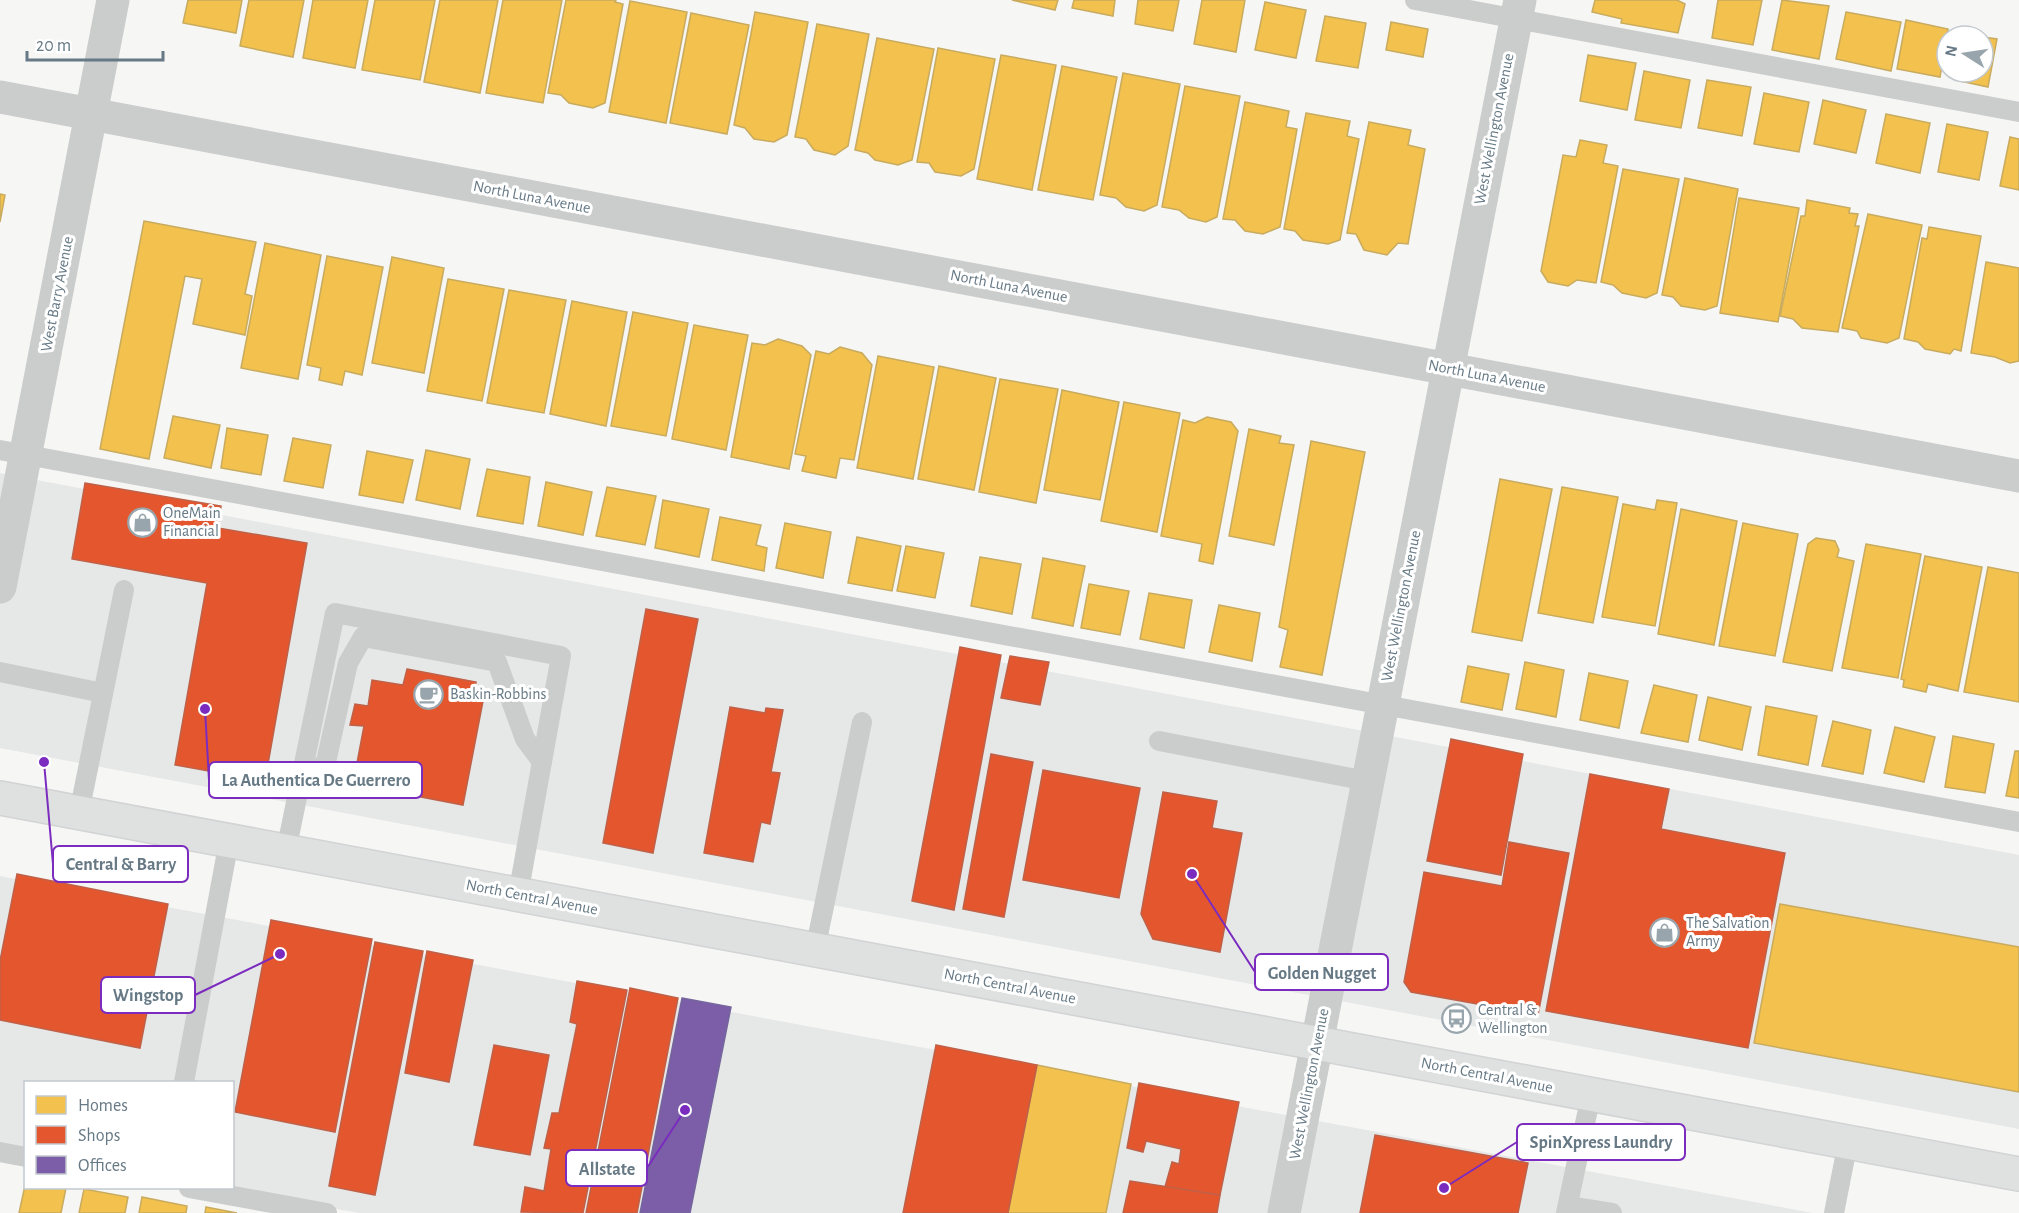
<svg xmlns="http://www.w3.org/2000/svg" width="2019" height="1213" viewBox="0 0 2019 1213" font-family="'Alegreya Sans',sans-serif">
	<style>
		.built { fill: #e6e7e7 }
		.homes { fill: #f2c14e; stroke: #c8ab5e; stroke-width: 1.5 }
		.shops { fill: #e4572e; stroke: #be6148; stroke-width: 1.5 }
		.offices { fill: #7b5ea7; stroke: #75669d; stroke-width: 1.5 }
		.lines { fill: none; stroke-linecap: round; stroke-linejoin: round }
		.secondary-casing { stroke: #d2d3d4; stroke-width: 36 }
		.lane { stroke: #cbcccc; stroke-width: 20 }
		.street { stroke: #cbcccc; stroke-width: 33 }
		.secondary { stroke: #dfe0e0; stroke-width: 33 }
		.labels { text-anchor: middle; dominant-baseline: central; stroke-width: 6; stroke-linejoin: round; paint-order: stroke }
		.street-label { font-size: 16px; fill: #667985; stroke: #fff }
		.poi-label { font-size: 16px; fill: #667985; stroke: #fff; text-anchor: start }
		.leader { fill: none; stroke: #7b2cbf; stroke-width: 2 }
		.callout-dot { fill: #7b2cbf; stroke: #fff; stroke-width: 2 }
		.callout { fill: #fff; stroke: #7b2cbf; stroke-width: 2 }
		.callout-label { font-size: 18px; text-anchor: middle; font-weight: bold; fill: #667985 }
	</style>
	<rect width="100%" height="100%" fill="#f6f6f5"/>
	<g class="built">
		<polygon points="0,473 2019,855 2019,1129 0,748"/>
		<polygon points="0,876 1813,1213 359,1213 222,1188 232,1188 232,1082 26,1082 25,1151 0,1146"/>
	</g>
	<g class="homes">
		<polygon points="188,0 242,0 236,33 183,23"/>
		<polygon points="249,0 304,0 293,57 240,46"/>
		<polygon points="313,0 368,0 355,68 303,58"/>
		<polygon points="375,0 435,0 420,80 362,70"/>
		<polygon points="440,0 498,0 480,93 424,82"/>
		<polygon points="503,0 562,0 543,103 486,93"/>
		<polygon points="566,0 616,0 615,2 623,4 605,103 593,108 569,103 561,95 548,93"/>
		<polygon points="1012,0 1058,0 1055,10"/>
		<polygon points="1074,0 1115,0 1113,16 1072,8"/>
		<polygon points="1138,0 1179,0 1173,31 1135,24"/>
		<polygon points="1202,0 1245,0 1236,52 1194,44"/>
		<polygon points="1595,0 1677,0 1685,4 1678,33 1621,23 1622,19 1592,12"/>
		<polygon points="1718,0 1762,0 1753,45 1712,38"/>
		<polygon points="1782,0 1829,6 1819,59 1772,50"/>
		<polygon points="630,1 687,12 666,123 609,112"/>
		<polygon points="1265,2 1306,10 1296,58 1255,50"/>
		<polygon points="755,12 808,22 787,135 774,142 754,139 745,128 734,125"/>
		<polygon points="1846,12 1901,22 1891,71 1836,59"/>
		<polygon points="691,13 749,25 727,134 670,123"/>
		<polygon points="1325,16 1366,23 1358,68 1316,61"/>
		<polygon points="1906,20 1948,29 1940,77 1897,69"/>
		<polygon points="1391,22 1428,29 1423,57 1386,50"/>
		<polygon points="817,24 869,34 848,146 835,155 814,150 806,139 795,137"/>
		<polygon points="1983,37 1997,39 1988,87 1955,80 1956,72 1983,72"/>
		<polygon points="877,38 934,49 912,160 898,165 875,160 868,153 855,150"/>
		<polygon points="938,48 995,59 974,169 961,176 935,172 929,163 917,162"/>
		<polygon points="1001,55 1056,65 1032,190 977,179"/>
		<polygon points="1588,55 1636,63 1627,110 1580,101"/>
		<polygon points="1062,66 1117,77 1093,200 1038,190"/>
		<polygon points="1644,71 1690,80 1681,128 1635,120"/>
		<polygon points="1123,73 1180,84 1157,205 1144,211 1126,207 1116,198 1100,195"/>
		<polygon points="1707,80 1751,87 1742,136 1698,128"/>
		<polygon points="1185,86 1240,96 1217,217 1206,222 1189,218 1179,210 1162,207"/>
		<polygon points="1764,93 1809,102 1799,152 1754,144"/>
		<polygon points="1823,100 1866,110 1856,153 1814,144"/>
		<polygon points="1245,102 1289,111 1286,127 1297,129 1280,227 1263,234 1245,231 1235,220 1223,219"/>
		<polygon points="1306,113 1350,121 1347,136 1359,139 1340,240 1328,244 1303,240 1295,231 1284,229"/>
		<polygon points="1886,114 1930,123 1920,173 1876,163"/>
		<polygon points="1369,122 1411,130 1408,145 1425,149 1408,244 1398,243 1387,255 1364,250 1356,234 1347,233"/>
		<polygon points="1947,124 1988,132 1979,180 1938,172"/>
		<polygon points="2010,137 2019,139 2019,190 2000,186"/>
		<polygon points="1580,140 1607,145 1603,163 1618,166 1596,283 1577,280 1568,286 1548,282 1541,271 1563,155 1576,157"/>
		<polygon points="1623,169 1679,179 1657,293 1646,298 1622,293 1613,285 1601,282"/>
		<polygon points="1685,178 1738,189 1717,306 1705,310 1681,306 1673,297 1662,295"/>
		<polygon points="0,194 5,195 0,222"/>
		<polygon points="1739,198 1799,208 1778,322 1720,313"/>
		<polygon points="1807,200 1850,208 1849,213 1858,214 1855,226 1859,226 1838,332 1802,328 1793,319 1780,316 1801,216 1805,216"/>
		<polygon points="1868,214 1922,225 1899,338 1887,343 1861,338 1857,331 1842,328"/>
		<polygon points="144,221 256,242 245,294 252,296 245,335 193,324 202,279 185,276 149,459 100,449"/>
		<polygon points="1929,227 1981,236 1961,351 1954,349 1950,354 1925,349 1918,342 1904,339 1922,238 1927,239"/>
		<polygon points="265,243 321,255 298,379 241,368"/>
		<polygon points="327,256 383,267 362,375 345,371 342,385 319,380 321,368 307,365"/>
		<polygon points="392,257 444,268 424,373 372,363"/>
		<polygon points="1986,262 2019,268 2019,361 2010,363 1995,357 1971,353"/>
		<polygon points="448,279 504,289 482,401 427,391"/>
		<polygon points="509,290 566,300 544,413 487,403"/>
		<polygon points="572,301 627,312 606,426 550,414"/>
		<polygon points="633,312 688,323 666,436 611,426"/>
		<polygon points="694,325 748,335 726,450 672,439"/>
		<polygon points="778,339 802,346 811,355 789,469 731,457 752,343 765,345"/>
		<polygon points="840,347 862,353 872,365 854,460 840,458 836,478 802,471 806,456 795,454 816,351 829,354"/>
		<polygon points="878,356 934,367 913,479 857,468"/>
		<polygon points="939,366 996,378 974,490 918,479"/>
		<polygon points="1000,379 1058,389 1036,503 979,492"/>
		<polygon points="1062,390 1119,402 1100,500 1044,490"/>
		<polygon points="1124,402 1180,413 1157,532 1101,521"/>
		<polygon points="173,416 220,425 211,468 164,458"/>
		<polygon points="1207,417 1231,422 1238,431 1213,564 1199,561 1202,544 1161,536 1183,420 1195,423"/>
		<polygon points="227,428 268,435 261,475 221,468"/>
		<polygon points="1249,429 1281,436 1279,443 1294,445 1274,545 1229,536"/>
		<polygon points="293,438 331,445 323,488 284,481"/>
		<polygon points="1311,441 1365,452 1322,675 1280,667 1288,630 1279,627"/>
		<polygon points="426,450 470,459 460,509 416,500"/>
		<polygon points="367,451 413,460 403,503 359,495"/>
		<polygon points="487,469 530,477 523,524 477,516"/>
		<polygon points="1500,479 1552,489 1522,641 1472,632"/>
		<polygon points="546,482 592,492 583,535 538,526"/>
		<polygon points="607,487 656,496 645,545 596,536"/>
		<polygon points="1562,487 1618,497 1593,623 1538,613"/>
		<polygon points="663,500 709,509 699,557 655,548"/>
		<polygon points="1657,500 1677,503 1655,626 1602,617 1623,504 1655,510"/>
		<polygon points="1681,509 1737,521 1714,645 1658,634"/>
		<polygon points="720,517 761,525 756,545 767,548 764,571 712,560"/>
		<polygon points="785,523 831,532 823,578 776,568"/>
		<polygon points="1743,523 1798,534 1775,656 1719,646"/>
		<polygon points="857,537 901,546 892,591 848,583"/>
		<polygon points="1816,538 1835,541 1839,550 1837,557 1854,561 1832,671 1783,662 1808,544"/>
		<polygon points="1866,544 1921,554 1898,678 1842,668"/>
		<polygon points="906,546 944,553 935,598 897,591"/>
		<polygon points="1925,556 1982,567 1958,691 1928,684 1926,692 1903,687 1904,680 1901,679"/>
		<polygon points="980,557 1021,564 1012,614 971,606"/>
		<polygon points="1043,558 1085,566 1073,626 1032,618"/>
		<polygon points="1988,567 2019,573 2019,702 1964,692"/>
		<polygon points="1089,584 1129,591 1120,635 1081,628"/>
		<polygon points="1149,593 1192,600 1184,648 1140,639"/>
		<polygon points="1219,605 1260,613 1252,661 1209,652"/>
		<polygon points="1525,662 1564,670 1556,717 1516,709"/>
		<polygon points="1468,666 1509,674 1502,710 1461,702"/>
		<polygon points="1589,673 1628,681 1619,728 1580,720"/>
		<polygon points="1654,685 1697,695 1688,742 1641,733"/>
		<polygon points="1708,697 1751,707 1742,750 1699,740"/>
		<polygon points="1766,706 1817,716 1808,765 1758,755"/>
		<polygon points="1833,721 1871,730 1863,774 1822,766"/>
		<polygon points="1895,727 1935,737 1924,782 1884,773"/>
		<polygon points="1953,736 1994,744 1985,793 1945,787"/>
		<polygon points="2015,751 2019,751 2019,798 2006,796"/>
		<polygon points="1780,904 2019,947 2019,1092 1754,1043"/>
		<polygon points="1037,1065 1131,1084 1106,1213 1008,1213"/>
		<polygon points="26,1181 26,1188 66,1188 61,1213 19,1213"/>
		<polygon points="84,1189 128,1197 125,1213 79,1213"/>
		<polygon points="142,1197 187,1206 186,1213 139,1213"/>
		<polygon points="206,1207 237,1213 205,1213"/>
	</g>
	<g class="shops">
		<polygon points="85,483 221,506 218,528 307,543 265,781 175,765 207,583 72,559"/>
		<polygon points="646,609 698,619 653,853 603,843"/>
		<polygon points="960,647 1001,655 954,910 912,901"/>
		<polygon points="1010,656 1049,662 1040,705 1001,698"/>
		<polygon points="407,669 476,682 473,699 483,701 463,805 353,784 364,726 350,725 355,704 368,706 372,680 403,685"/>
		<polygon points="730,707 765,713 766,708 783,710 771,772 780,773 770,824 761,822 753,862 704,853"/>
		<polygon points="1451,739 1523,754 1501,875 1427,861"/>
		<polygon points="991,754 1033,762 1004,917 963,909"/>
		<polygon points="1043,770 1140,788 1119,898 1023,880"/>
		<polygon points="1590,774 1669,789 1661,829 1785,853 1748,1048 1546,1011"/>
		<polygon points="1163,792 1217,801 1212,828 1242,833 1220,952 1153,939 1141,914"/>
		<polygon points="1509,842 1569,853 1538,1015 1411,992 1404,982 1424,872 1502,886"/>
		<polygon points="17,874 168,904 140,1048 0,1020 0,961"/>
		<polygon points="271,920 372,939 335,1132 235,1112"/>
		<polygon points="375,942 423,951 375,1195 329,1186"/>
		<polygon points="427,951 473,960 449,1082 405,1073"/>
		<polygon points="577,981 627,990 583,1213 521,1212 525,1187 544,1191 551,1149 544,1148 552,1113 559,1113 577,1024 570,1022"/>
		<polygon points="630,988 678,998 637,1213 586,1213"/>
		<polygon points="494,1045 549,1055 530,1155 474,1145"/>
		<polygon points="936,1045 1037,1065 1008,1213 903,1213"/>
		<polygon points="1139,1083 1239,1102 1220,1195 1165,1187 1172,1162 1179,1164 1181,1149 1146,1141 1143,1152 1127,1148"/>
		<polygon points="1375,1135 1528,1163 1518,1213 1360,1213"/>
		<polygon points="1130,1181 1220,1195 1217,1213 1123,1213"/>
	</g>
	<polygon class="offices" points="682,998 731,1007 690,1213 640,1213"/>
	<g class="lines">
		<defs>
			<polyline id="secondary" points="0,798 2019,1174"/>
		</defs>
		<use href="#secondary" class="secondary-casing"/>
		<g class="lane">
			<polyline points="1415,0 2019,112"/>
			<polyline points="0,450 2019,822"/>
			<polyline points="0,672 103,693"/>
			<polyline points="1159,741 1367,781"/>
			<polyline points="299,787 326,762 348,663 363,637 497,662 525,739 542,762"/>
			<polyline points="79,813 124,590"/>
			<polyline points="286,851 335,613 561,656 518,895"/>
			<polyline points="815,950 862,722"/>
			<polyline points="184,1082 229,841"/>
			<polyline points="0,1152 26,1157"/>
			<polyline points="189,1188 327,1213"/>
			<polyline points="1568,1206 1612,1213"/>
			<polyline points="1566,1213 1591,1095"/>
			<polyline points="1834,1213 1848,1142"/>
		</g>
		<g class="street">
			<polyline points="0,97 2019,476"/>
			<polyline points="0,587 113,0"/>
			<polyline points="1284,1213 1520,0"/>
		</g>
		<use href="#secondary" class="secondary"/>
	</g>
	<defs>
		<symbol id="shop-ring" viewBox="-11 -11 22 22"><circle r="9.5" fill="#fff" stroke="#98a5ac" stroke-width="1.5"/><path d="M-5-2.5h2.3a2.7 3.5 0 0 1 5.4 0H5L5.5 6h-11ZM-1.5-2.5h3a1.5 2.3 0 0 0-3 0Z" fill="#98a5ac"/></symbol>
		<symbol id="cafe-ring" viewBox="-11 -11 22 22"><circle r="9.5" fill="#fff" stroke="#98a5ac" stroke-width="1.5"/><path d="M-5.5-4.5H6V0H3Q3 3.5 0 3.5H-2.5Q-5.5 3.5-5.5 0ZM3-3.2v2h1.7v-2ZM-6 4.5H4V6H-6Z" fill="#98a5ac"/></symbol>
		<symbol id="bus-ring" viewBox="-11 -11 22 22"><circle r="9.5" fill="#fff" stroke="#98a5ac" stroke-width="1.5"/><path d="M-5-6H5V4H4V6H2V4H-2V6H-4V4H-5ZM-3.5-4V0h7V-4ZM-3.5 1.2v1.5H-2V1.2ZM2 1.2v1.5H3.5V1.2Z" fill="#98a5ac"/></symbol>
	</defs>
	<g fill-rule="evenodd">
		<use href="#shop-ring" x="126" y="506" width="33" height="33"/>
		<use href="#cafe-ring" x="412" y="678" width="33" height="33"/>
		<use href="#shop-ring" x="1648" y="916" width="33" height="33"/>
		<use href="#bus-ring" x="1440" y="1002" width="33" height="33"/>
	</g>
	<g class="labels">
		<g class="street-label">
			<text transform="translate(1494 129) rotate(-79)">West Wellington Avenue</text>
			<text transform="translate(532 197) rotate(11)">North Luna Avenue</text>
			<text transform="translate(1009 286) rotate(11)">North Luna Avenue</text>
			<text transform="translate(57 294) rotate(-79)">West Barry Avenue</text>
			<text transform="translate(1487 376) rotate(11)">North Luna Avenue</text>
			<text transform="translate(1401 606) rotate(-79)">West Wellington Avenue</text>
			<text transform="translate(532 897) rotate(11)">North Central Avenue</text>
			<text transform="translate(1010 986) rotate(11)">North Central Avenue</text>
			<text transform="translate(1487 1075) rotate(11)">North Central Avenue</text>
			<text transform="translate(1309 1084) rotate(-79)">West Wellington Avenue</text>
		</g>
		<g class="poi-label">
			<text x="163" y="513">OneMain<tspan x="163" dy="18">Financial</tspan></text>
			<text x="450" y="694">Baskin-Robbins</text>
			<text x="1686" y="923">The Salvation<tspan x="1686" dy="18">Army</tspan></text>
			<text x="1478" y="1010">Central &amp;<tspan x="1478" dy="18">Wellington</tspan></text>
		</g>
	</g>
	<path class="leader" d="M205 709L209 780M44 762L53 864M1192 874L1255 972M280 954L195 995M1444 1188L1517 1142M685 1110L647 1168"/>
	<g class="callout-dot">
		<circle cx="205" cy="709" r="6"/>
		<circle cx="44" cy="762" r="6"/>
		<circle cx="1192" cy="874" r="6"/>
		<circle cx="280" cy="954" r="6"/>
		<circle cx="1444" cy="1188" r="6"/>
		<circle cx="685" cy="1110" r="6"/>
	</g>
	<g class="callout">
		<rect x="209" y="762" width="213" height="36" rx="6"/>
		<rect x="53" y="846" width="135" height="36" rx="6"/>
		<rect x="1255" y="954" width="133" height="36" rx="6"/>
		<rect x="101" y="977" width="94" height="36" rx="6"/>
		<rect x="1517" y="1124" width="168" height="36" rx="6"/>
		<rect x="566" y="1150" width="81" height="36" rx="6"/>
	</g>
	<g class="callout-label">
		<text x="316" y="786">La Authentica De Guerrero</text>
		<text x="121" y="870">Central &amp; Barry</text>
		<text x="1322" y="979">Golden Nugget</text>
		<text x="148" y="1001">Wingstop</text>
		<text x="1601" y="1148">SpinXpress Laundry</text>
		<text x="607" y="1175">Allstate</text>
	</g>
	<rect x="24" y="1081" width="210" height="108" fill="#ffffff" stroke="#c2c9ce" stroke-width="1.5"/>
	<rect x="36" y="1096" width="30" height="18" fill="#f2c14e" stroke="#c2c9ce" stroke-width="1.5"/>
	<text x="78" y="1111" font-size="18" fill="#667985">Homes</text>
	<rect x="36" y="1126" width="30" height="18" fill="#e4572e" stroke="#c2c9ce" stroke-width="1.5"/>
	<text x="78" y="1141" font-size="18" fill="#667985">Shops</text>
	<rect x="36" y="1156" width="30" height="18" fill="#7b5ea7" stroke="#c2c9ce" stroke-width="1.5"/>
	<text x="78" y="1171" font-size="18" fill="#667985">Offices</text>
	<g transform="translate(1965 54) rotate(282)"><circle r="28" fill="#ffffff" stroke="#c2c9ce" stroke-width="1.5"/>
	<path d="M0-4.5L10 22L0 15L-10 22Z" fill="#98a5ac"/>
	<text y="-9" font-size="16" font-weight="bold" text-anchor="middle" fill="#667985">N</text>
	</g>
	<path d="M27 51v9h136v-9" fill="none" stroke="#667985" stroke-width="3"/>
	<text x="36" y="51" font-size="18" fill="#667985" stroke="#ffffff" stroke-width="4.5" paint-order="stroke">20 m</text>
</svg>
